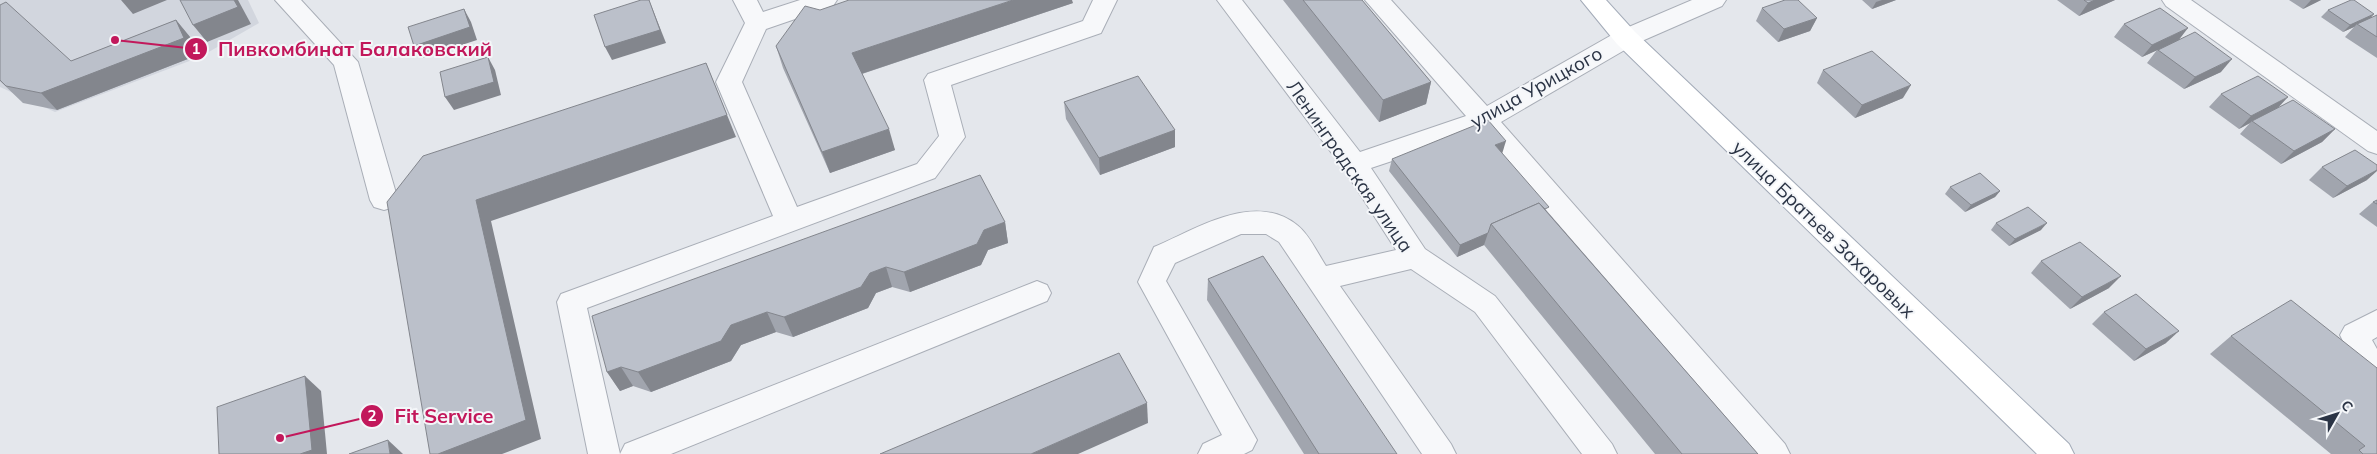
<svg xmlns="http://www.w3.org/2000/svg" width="2377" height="454" viewBox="0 0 2377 454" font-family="Mulish,sans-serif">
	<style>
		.built { fill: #d2d6de }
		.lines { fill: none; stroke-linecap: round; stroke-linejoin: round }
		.minor-casing { stroke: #a9aeb7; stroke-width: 2 }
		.major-casing { stroke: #a3abb8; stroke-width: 2 }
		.minor { fill: #f7f8fa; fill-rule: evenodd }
		.major { fill: #fff; fill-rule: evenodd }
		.wall { fill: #a1a5ae }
		.shaded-wall { fill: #83868d }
		.building { fill: #bbc0ca; stroke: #83868d }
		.labels { text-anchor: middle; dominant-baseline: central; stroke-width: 4; stroke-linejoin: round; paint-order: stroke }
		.street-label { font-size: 19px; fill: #2b3445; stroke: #f4f6f9 }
		.leader { fill: none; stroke: #c2185b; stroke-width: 2 }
		.callout-dot { fill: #c2185b; stroke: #f4f6f9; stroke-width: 2 }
		.mark-label { font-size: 15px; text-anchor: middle; font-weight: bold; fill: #fff }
		.callout-label { font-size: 20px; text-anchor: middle; font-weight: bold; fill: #c2185b; stroke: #f4f6f9; stroke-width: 4; stroke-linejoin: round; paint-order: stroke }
	</style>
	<rect width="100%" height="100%" fill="#e4e7ec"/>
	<polygon class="built" points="0,0 248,0 259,23 200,57 55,112 0,87"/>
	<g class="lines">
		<defs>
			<g id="minor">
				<polygon points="275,0 301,0 358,62 398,200 394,207 384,210 374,207 370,200 334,65"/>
				<polygon points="733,0 757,0 763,12 800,0 837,0 833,6 766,29 742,82 797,207 917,164 939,136 924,80 928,74 1083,21 1093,0 1117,0 1101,33 951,85 965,137 935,178 587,308 620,454 588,454 557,302 561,294 773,216 716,82 745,23"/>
				<path d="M1217,0H1242L1360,152L1466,116L1365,0H1391L1487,106L1617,32L1692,0H1726L1722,6L1635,44L1501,122L1785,444L1790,454H1754L1479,132L1371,168L1425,249L1495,296L1612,444L1617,454H1582L1475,312L1411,269L1340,286L1451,444L1456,454H1422L1279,242L1266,234H1241L1175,263L1166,281L1257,440L1252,450L1244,454H1198L1203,444L1222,435L1138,282L1154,247C1197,229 1254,191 1297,225C1309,234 1318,254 1326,266L1396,250L1345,171Z"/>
				<polygon points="2162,0 2191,0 2377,131 2377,154 2368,151 2166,6"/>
				<polygon points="1037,281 1047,285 1051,293 1047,301 671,454 620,454 625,444"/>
				<polygon points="2377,310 2377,337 2372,340 2377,349 2377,392 2366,388 2340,335 2345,326"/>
			</g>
			<polygon id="major" points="1581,0 1606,0 1635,32 2069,444 2074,454 2037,454 1617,44"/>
		</defs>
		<use href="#minor" class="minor-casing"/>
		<use href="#major" class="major-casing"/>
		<use href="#minor" class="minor"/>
		<use href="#major" class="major"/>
	</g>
	<g class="wall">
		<polygon points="1283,0 1362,0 1431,82 1426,104 1379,122"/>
		<polygon points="1862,0 1896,0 1872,9"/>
		<polygon points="2057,0 2115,0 2079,16"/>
		<polygon points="2289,0 2321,0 2303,9"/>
		<polygon points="1073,3 862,74 895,150 830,173 783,68 776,46 820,10"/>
		<polygon points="1762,8 1817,18 1810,31 1778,42 1756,21"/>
		<polygon points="2328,10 2371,18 2377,15 2377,58 2345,37 2354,27 2343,32 2321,17"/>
		<polygon points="176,20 190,37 198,55 57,110 23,103 0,81 71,61"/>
		<polygon points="2124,24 2178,40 2221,72 2184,89 2147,63 2157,50 2142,57 2114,37"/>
		<polygon points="1823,70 1903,98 1855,118 1817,83"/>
		<polygon points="2221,94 2277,108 2335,129 2322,142 2281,164 2240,134 2250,123 2239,129 2209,107"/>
		<polygon points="1064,102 1175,130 1175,147 1100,175 1066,119"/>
		<polygon points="1502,154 1547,211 1758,454 1655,454 1484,245 1457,257 1389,171 1392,159"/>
		<polygon points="2322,167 2367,180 2333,198 2309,180"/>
		<polygon points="1950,187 2000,191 1995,197 1965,212 1945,194"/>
		<polygon points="2377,200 2377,227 2359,214 2373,202"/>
		<polygon points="1005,222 1008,243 988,250 981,265 910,292 892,287 876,293 868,308 793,337 776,332 741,345 731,361 651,392 633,386 620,391 607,372"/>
		<polygon points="1996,223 2041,230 2009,246 1991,230"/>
		<polygon points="2041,261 2109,288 2070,309 2031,273"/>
		<polygon points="1208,279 1397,454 1304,454 1207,300"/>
		<polygon points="2104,312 2166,343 2134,361 2092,324"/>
		<polygon points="2231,336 2377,454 2331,454 2210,354"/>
	</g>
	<g class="shaded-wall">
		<polygon points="121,0 167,0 133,14"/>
		<polygon points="234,0 238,0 251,24 207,42 193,25"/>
		<polygon points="649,0 666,43 612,60 605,47"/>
		<polygon points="1013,0 1072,0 1073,3 858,75 852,53"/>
		<polygon points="1882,0 1896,0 1872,9 1876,2"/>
		<polygon points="2095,0 2115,0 2079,16 2088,3"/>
		<polygon points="2311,0 2321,0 2303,9"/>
		<polygon points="464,9 471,22 477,40 422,58 414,46"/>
		<polygon points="2374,14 2368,21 2357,24 2354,27 2343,32 2350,25"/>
		<polygon points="1817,18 1810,31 1778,42 1784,29"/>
		<polygon points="176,20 190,37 198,55 57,110 41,93"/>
		<polygon points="2188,28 2178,41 2142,57 2152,45"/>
		<polygon points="488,57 495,70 501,95 454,110 445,97"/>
		<polygon points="2232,59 2221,72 2184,89 2195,77"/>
		<polygon points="706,63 736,137 491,221 541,439 502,454 438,454 476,200"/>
		<polygon points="1431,82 1426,104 1379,122 1383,100"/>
		<polygon points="1911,85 1903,98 1855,118 1862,105"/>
		<polygon points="2288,97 2276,110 2252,121 2250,123 2239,129 2251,116"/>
		<polygon points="889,129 895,150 830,173 822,152"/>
		<polygon points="2335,129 2322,142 2281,164 2294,151"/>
		<polygon points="1175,130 1175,147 1100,175 1099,158"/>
		<polygon points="1506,141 1502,154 1495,145"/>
		<polygon points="2377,170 2377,171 2367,180 2333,198 2347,186"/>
		<polygon points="2000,191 1995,197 1965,212 1971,205"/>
		<polygon points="1005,222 1008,243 988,250 981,265 910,292 904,272 984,230"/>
		<polygon points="2047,223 2041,230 2009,246 2015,239"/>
		<polygon points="1488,233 1484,245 1457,257 1460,245"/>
		<polygon points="886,267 892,287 876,293 868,308 793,337 784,317 870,273"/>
		<polygon points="2121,276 2109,288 2070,309 2082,297"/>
		<polygon points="767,312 776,332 741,345 731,361 651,392 638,372 731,325"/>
		<polygon points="2179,331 2166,343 2134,361 2146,349"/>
		<polygon points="621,367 633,386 620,391 607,372"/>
		<polygon points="305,376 321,391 327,454 300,454"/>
		<polygon points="1147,403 1148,423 1078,454 1031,454"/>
		<polygon points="388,440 403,454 390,454"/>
	</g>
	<g class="building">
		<polygon points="180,0 234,0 238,7 193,25"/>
		<polygon points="641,0 649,0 660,30 605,47 594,15"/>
		<polygon points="849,0 1013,0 852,53 889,129 822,152 776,46 805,6 820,10"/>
		<polygon points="1303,0 1362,0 1431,82 1383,100"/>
		<polygon points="1785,0 1798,0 1817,18 1784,29 1762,8"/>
		<polygon points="2084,0 2095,0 2088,3"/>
		<polygon points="2351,0 2354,0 2374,14 2350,25 2328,10"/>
		<polygon points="6,2 71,61 176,20 184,38 41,93 6,86 0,80 0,5"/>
		<polygon points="2160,8 2188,28 2152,45 2124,24"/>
		<polygon points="464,9 470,27 414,46 408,27"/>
		<polygon points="2377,15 2377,37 2357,24"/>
		<polygon points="2195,32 2232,59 2195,77 2158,50"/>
		<polygon points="1872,51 1911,85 1862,105 1823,70"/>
		<polygon points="488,57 494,82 445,97 440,72"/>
		<polygon points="706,63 727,115 476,200 526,420 438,454 430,454 387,202 423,156"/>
		<polygon points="1138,76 1175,130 1099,158 1064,102"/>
		<polygon points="2258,76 2288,97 2251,116 2221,94"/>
		<polygon points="2293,100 2335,129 2294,151 2252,121"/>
		<polygon points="1488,120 1506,141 1495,145 1549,207 1545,209 1539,203 1491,224 1488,233 1460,245 1392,159"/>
		<polygon points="2355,150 2377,165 2377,170 2347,186 2322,167"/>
		<polygon points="1980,173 2000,191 1971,205 1950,187"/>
		<polygon points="980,175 1005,222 984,230 977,244 904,272 886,267 870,273 861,287 784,317 767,312 731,325 721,341 638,372 621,367 607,372 592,316"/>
		<polygon points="2377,200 2377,204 2373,202"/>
		<polygon points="1539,203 1758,454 1682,454 1491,224"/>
		<polygon points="2028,207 2047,223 2015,239 1996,223"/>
		<polygon points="2080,242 2121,276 2082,297 2041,261"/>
		<polygon points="1263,256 1397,454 1319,454 1208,279"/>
		<polygon points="2136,294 2179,331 2146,349 2104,312"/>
		<polygon points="2291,300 2377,368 2377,454 2363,454 2359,450 2365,446 2231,336"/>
		<polygon points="1119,353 1147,403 1031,454 880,454"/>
		<polygon points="305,376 312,450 300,454 219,454 217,407"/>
		<polygon points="388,440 390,454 349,454"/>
	</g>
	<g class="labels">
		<g class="street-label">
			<text transform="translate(1536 87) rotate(-29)">улица Урицкого</text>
			<text transform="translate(1350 166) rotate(55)">Ленинградская улица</text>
			<text transform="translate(1824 229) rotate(44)">улица Братьев Захаровых</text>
		</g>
	</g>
	<path class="leader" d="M115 40L196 49M280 438L372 416"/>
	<g class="callout-dot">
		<circle cx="115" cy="40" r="5"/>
		<circle cx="280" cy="438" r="5"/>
		<circle cx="196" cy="49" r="12"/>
		<circle cx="372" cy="416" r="12"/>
	</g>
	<g class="mark-label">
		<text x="196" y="54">1</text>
		<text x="372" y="421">2</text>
	</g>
	<g class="callout-label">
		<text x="355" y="56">Пивкомбинат Балаковский</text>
		<text x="444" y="423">Fit Service</text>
	</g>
	<g transform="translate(2337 414) rotate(51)" stroke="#f4f6f9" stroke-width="4" paint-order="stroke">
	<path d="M0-4L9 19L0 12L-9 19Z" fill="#2b3445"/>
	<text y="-8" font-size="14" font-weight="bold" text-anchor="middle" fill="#2b3445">С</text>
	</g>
</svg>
